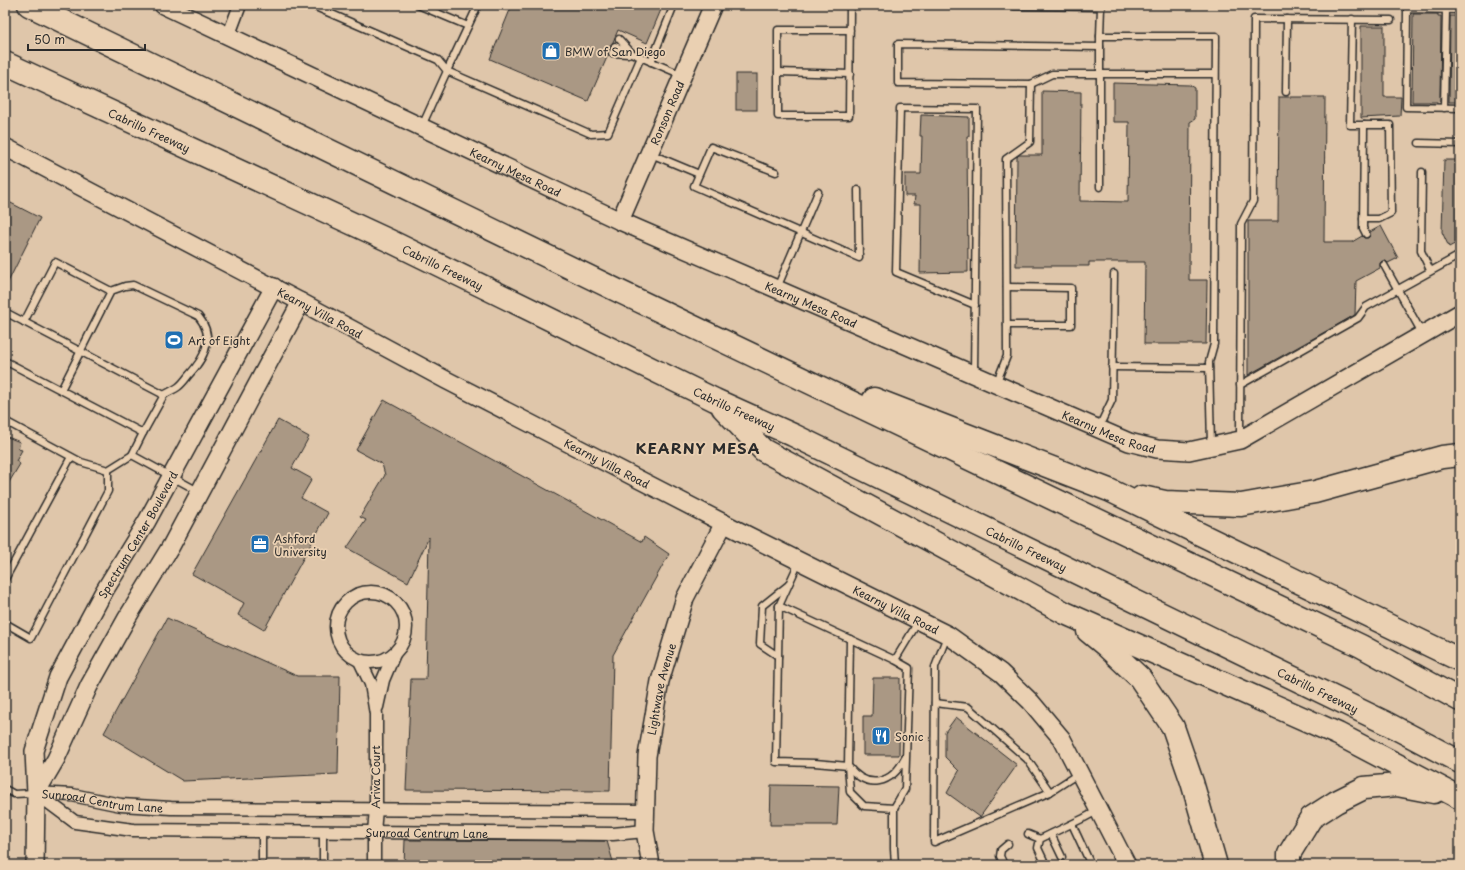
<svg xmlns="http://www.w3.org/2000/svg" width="1465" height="870" viewBox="0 0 1465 870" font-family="'Playpen Sans',sans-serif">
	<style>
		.building { fill: #aa9884; stroke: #2b2b2b }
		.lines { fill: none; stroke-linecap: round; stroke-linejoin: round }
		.lane-casing { stroke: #2b2b2b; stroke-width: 9 }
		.street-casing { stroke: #2b2b2b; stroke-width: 15 }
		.secondary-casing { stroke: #2b2b2b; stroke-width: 20 }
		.highway-casing { stroke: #2b2b2b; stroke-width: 25 }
		.lane { stroke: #ead0b2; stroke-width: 6 }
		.street { stroke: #ead0b2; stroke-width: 12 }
		.secondary { stroke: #ead0b2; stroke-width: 17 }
		.highway { stroke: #ead0b2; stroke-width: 22 }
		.labels { text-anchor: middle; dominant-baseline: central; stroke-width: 3.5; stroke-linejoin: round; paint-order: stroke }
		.poi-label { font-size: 11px; fill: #2b2b2b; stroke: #ead0b2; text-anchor: start }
		.street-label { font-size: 11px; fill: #2b2b2b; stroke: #ead0b2 }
		.district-label { font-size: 15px; font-weight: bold; letter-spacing: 1px; fill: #2b2b2b; stroke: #ead0b2 }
	</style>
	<rect width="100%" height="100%" fill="#dfc6aa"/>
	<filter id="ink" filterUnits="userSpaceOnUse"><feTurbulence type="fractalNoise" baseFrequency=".025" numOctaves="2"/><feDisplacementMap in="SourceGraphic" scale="8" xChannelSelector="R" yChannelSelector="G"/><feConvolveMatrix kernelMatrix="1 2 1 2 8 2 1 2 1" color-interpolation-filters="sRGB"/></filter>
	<g filter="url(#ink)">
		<g class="building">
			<polygon points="512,5 663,5 647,43 618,30 613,42 611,45 611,48 608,51 608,55 588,101 490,59"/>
			<polygon points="1413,14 1438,14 1438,16 1441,16 1440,101 1437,102 1412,102"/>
			<polygon points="1450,16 1460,16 1460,102 1449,102"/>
			<polygon points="1361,26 1384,26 1384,97 1401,97 1400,116 1361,118"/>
			<rect x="736" y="74" width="21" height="36"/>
			<polygon points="1113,83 1190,85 1195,88 1195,119 1190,122 1189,280 1207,280 1206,344 1144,344 1145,262 1089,262 1089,266 1016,266 1017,157 1019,155 1042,155 1042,91 1081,92 1080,201 1128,202 1129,122 1113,122"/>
			<polygon points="1279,97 1325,97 1324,242 1352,242 1362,236 1364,238 1368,238 1370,236 1370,232 1381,226 1398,258 1388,263 1386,261 1382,261 1380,263 1380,268 1356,281 1355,315 1248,375 1248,221 1278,221"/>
			<polygon points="921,115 969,117 969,136 967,136 968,272 920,273 921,204 914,204 915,196 905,196 905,174 921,174 922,136 920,136"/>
			<polygon points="1444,160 1460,160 1460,241 1449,247 1442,232"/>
			<polygon points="5,200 40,218 5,288"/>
			<polygon points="384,400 642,542 644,537 669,554 613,655 610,791 406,790 411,679 426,679 429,537 408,582 347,548 366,520 360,517 385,475 382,464 356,450"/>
			<polygon points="278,420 309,437 292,468 312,479 301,498 328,513 264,630 238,615 244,603 192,574"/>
			<polygon points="5,436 20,442 18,449 22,450 16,461 20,464 5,489"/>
			<polygon points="167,618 297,676 340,676 338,774 183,781 104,733"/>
			<polygon points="873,678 900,678 899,755 863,755 863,716 872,716"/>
			<polygon points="956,717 1017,765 980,817 947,793 959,771 945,757 945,732"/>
			<polygon points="771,785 839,786 837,825 770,825"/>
			<polygon points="405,840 607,841 614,865 404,865"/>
		</g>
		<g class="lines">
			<defs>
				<g id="lane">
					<polyline points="311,5 438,60 447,71 478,5"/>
					<polyline points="418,5 468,26"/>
					<polyline points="504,5 505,6"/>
					<polyline points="982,5 988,5"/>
					<polyline points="1014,6 1101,7 1100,36"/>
					<polyline points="1460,10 1407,9 1406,107 1460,108"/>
					<polyline points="1352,19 1350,125 1390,125 1391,213 1379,219 1363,219"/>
					<polyline points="850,30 778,30 778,116 849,116 850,5"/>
					<polyline points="619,39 631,52"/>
					<polyline points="615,46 682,75"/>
					<polyline points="1100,47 898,44 898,83 1031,84 1052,74 1215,74"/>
					<polyline points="612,53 628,54"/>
					<polyline points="651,62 674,5"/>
					<polyline points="778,72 850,74"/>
					<polyline points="1286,92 1287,19"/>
					<polyline points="1444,108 1446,10"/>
					<polyline points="1364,125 1363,228 1366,234"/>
					<polyline points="422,126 447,71 591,134 608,133 641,57"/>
					<polyline points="1419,143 1460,144"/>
					<polyline points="651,154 699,174"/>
					<polyline points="776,172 711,147 694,186 859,258 858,190"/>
					<polyline points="1422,172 1421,251 1430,270"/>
					<polyline points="1100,187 1100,36 1216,36 1214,344 1209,362 1211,445"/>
					<polyline points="1384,265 1422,333"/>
					<polyline points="1007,287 1071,288 1071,325 1007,325"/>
					<polyline points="777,288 818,192"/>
					<path d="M111,291L125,286L133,285L198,316C216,337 205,358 188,376C185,380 182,384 178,387C174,390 168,392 164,395"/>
					<polyline points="5,312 164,395 143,433"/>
					<polyline points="24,322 55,262 111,291 61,390"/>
					<polyline points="5,361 143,433 132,455"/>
					<polyline points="1112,367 1209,368"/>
					<polyline points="974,373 977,109 900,108 896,272 975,305"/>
					<polyline points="996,384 1007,356 1006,159 1030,142 1031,84"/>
					<polyline points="1240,385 1358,318 1366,307 1460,255"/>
					<polyline points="5,421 81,462 108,470 132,455 198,491"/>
					<polyline points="1099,427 1112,400 1114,274"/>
					<polyline points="1240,437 1241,224 1253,201 1254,19 1391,20"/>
					<polyline points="799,562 779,606 776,762 815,763 848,766 850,792 864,806 894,808"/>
					<polyline points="5,579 71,457"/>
					<polyline points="779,606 895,660 909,668 905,789 894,808 894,849 895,865"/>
					<polyline points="5,623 31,638 108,491 108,470"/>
					<polyline points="947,636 935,667 934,842 1050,792 1078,774"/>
					<path d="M850,639L848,766C868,791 892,784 905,758"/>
					<polyline points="778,656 760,644 762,606 787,586"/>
					<polyline points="895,660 918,622"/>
					<polyline points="935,703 968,707 1027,759 1050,792"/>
					<polyline points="5,789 14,794 34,793"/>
					<polyline points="1072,824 1091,865"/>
					<polyline points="262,832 262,859"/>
					<polyline points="323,832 323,860"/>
					<polyline points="1028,834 1040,839"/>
					<polyline points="1051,834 1062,857"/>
					<polyline points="1004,865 1000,856 1001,850 1008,844"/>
					<polyline points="1046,865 1038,848 1040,839 1084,818 1097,811"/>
				</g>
				<g id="street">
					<polyline points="228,37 240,5"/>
					<circle cx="371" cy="627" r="35"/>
					<polyline points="360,661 371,684 376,714 376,809 374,832 374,865"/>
					<polyline points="377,707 383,680 394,654"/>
					<path id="s1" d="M36,793L75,822L133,830L613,834L645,831"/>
					<path id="s2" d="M36,793L72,795L121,805L171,808L645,811"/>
				</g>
				<g id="secondary">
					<path id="s3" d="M163,5L620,221L1129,442L1157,449L1189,451L1240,440L1460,313"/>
					<path id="s4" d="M5,147L301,302L446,380L739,531L948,635L1001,673L1031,702L1062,739L1127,865"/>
					<path id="s5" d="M620,221L713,5"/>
					<polyline points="36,793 56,759 89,686 127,618 171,546 301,302"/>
					<path id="s6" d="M35,865L36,793L34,751L58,677L103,593L147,521L274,287"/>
					<path id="s7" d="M651,865L645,831L647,756L660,681L685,598L724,523"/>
				</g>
				<g id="highway">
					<path d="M29,5C471,222 917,434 1361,646L1460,700"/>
					<path id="s8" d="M5,63L390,241L715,400L793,435L1386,723L1460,762"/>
					<polyline points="874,399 1109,490 1460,660"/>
					<polyline points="723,408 763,450 1065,613 1338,734 1460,798"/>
					<polyline points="1142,497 1165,502 1241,505 1315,492 1442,457 1460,455"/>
					<polyline points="1088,631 1105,645 1140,678 1173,727 1192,782 1216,865"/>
					<polyline points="1289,865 1289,854 1311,818 1336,802 1364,788 1397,785 1434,792"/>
				</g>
			</defs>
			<use href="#lane" class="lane-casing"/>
			<use href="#street" class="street-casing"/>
			<use href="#secondary" class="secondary-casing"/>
			<use href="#highway" class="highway-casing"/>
			<use href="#lane" class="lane"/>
			<use href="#street" class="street"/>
			<use href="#secondary" class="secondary"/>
			<use href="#highway" class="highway"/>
		</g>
	</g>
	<defs>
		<symbol id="shop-square" viewBox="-11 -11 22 22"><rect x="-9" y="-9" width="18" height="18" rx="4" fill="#1f6fb2" stroke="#ead0b2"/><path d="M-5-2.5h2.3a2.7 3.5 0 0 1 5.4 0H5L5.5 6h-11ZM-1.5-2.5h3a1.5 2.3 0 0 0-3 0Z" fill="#fff"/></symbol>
		<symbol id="stadium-square" viewBox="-11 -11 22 22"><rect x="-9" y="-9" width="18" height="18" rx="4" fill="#1f6fb2" stroke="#ead0b2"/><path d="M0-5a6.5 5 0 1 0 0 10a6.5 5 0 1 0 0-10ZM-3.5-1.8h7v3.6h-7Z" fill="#fff"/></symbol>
		<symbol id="office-square" viewBox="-11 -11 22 22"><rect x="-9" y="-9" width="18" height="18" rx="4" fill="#1f6fb2" stroke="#ead0b2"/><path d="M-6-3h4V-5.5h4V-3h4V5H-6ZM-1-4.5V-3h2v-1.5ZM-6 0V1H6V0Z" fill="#fff"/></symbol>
		<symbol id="restaurant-square" viewBox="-11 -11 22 22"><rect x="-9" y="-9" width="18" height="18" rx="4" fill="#1f6fb2" stroke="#ead0b2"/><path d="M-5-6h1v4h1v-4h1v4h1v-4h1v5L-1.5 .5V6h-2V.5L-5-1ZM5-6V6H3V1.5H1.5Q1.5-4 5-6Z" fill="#fff"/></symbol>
	</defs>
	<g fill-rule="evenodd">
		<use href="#shop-square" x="540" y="40" width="22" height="22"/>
		<use href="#stadium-square" x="163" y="329" width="22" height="22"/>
		<use href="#office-square" x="249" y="533" width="22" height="22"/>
		<use href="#restaurant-square" x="870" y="725" width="22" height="22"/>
	</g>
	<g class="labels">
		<g class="poi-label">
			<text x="565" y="51">BMW of San Diego</text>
			<text x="188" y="340">Art of Eight</text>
			<text x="274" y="538">Ashford<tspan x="274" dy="13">University</tspan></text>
			<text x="895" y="736">Sonic</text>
		</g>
		<g class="street-label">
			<text stroke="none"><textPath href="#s5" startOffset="118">Ronson Road</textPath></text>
			<text stroke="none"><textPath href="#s8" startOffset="159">Cabrillo Freeway</textPath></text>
			<text stroke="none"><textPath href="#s3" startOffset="390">Kearny Mesa Road</textPath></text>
			<text stroke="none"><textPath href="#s8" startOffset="483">Cabrillo Freeway</textPath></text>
			<text stroke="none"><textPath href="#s3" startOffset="714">Kearny Mesa Road</textPath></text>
			<text stroke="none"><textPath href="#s4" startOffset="356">Kearny Villa Road</textPath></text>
			<text stroke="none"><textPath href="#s8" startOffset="807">Cabrillo Freeway</textPath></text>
			<text stroke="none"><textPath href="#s3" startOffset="1038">Kearny Mesa Road</textPath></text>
			<text stroke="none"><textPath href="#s4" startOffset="680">Kearny Villa Road</textPath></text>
			<text stroke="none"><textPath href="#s6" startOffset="355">Spectrum Center Boulevard</textPath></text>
			<text stroke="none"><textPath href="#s8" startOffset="1131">Cabrillo Freeway</textPath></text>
			<text stroke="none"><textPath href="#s4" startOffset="1004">Kearny Villa Road</textPath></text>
			<text stroke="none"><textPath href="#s7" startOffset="178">Lightwave Avenue</textPath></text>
			<text stroke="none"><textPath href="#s8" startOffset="1455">Cabrillo Freeway</textPath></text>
			<text transform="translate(375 777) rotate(-90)">Ariva Court</text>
			<text stroke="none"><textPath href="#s2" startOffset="67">Sunroad Centrum Lane</textPath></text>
			<text stroke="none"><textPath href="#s1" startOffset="401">Sunroad Centrum Lane</textPath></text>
		</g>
		<g class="district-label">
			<text x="698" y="447">KEARNY MESA</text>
		</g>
	</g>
	<rect width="1465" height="870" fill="none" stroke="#ead0b2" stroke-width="20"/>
	<rect x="10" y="10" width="1445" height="850" fill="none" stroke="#2b2b2b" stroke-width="1.5" filter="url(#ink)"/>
	<path d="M28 44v6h117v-6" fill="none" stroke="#2b2b2b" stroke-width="2"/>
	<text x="34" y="44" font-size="12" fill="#2b2b2b" stroke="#ead0b2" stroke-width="3" paint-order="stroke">50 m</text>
</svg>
